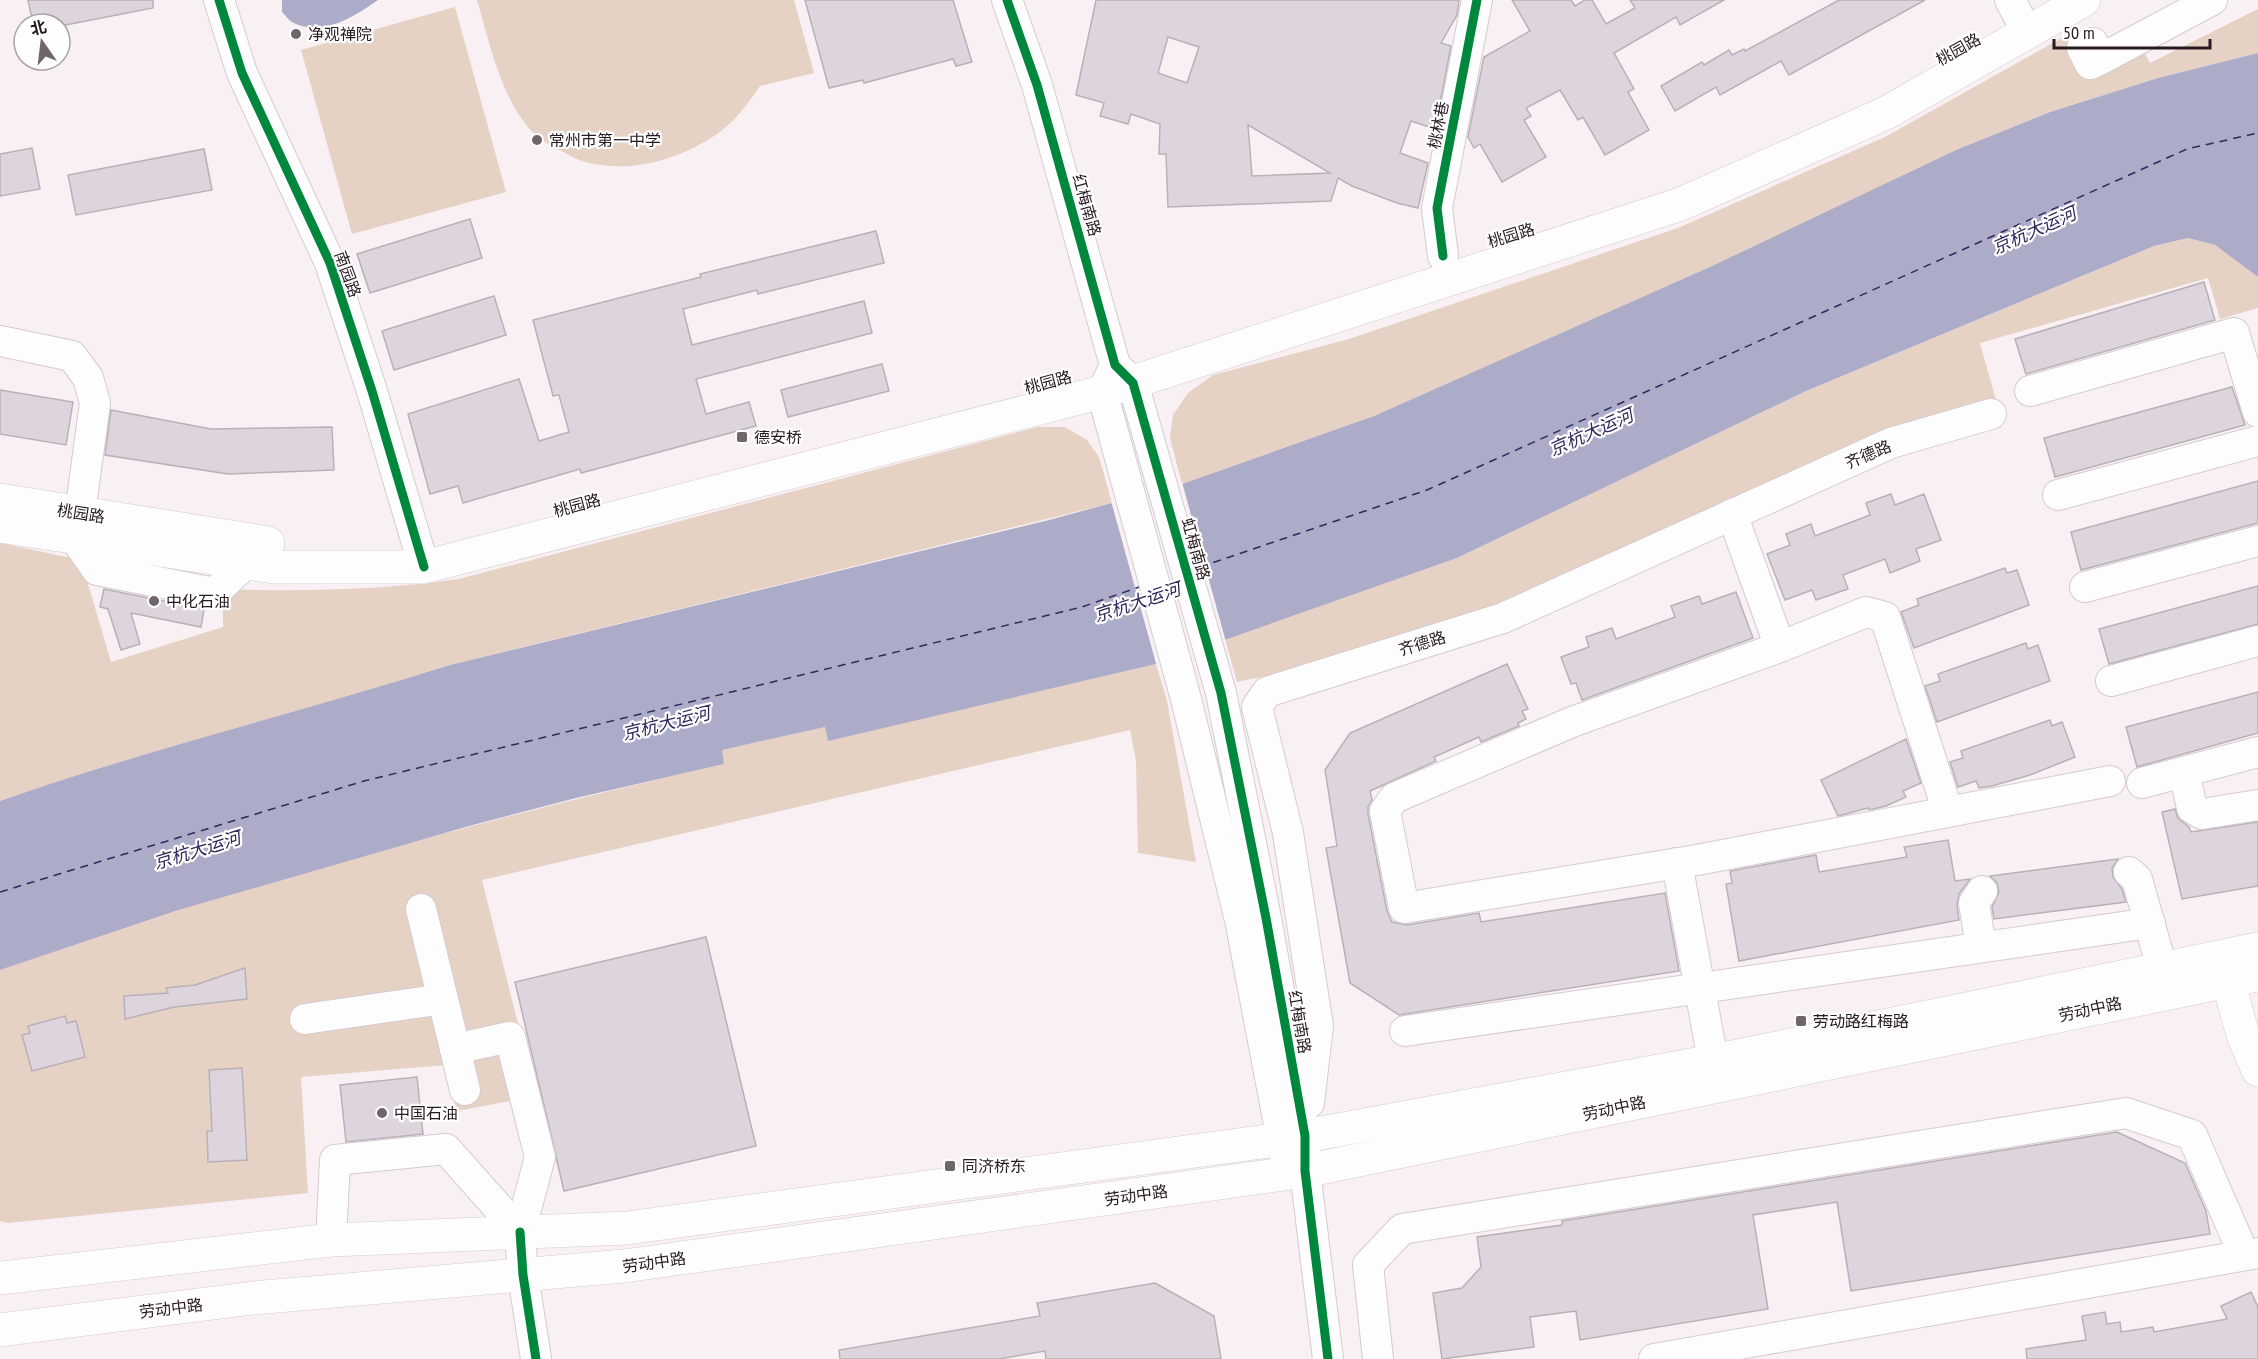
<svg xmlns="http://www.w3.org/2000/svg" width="2258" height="1359" viewBox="0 0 2258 1359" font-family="'PT Sans Narrow','Noto Sans SC',sans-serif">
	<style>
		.green { fill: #e6d1c5 }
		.water { fill: #acabc8 }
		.pier { fill: #f8f0f3 }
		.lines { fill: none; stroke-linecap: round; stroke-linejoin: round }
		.ferry { stroke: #2e2b5f; stroke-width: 1.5; stroke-dasharray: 8 6; stroke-linecap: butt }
		.building { fill: #ddd4dd; stroke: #b8b1b8; stroke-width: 1.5; fill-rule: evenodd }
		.minor-casing { stroke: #d5cbcf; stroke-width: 32 }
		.major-casing { stroke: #d5cbcf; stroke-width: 34 }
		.minor { stroke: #fefdfd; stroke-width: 30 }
		.major { stroke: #fefdfd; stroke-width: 33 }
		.cycleway-casing { stroke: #fefefe; stroke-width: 13 }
		.cycleway { stroke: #00873e; stroke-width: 9 }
		.poi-dot { fill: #70656a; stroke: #fefefe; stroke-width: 2 }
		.labels { text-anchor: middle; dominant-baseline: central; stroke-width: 4.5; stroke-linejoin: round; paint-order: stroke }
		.poi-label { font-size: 16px; fill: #271a20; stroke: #fefefe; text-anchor: start }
		.street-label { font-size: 16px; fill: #271a20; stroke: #fefefe }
		.water-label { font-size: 18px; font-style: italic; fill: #2e2b5f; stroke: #fefefe }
	</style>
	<rect width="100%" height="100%" fill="#f8f0f3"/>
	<g class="green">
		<path d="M477,0H794L814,73L760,86C748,103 735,122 717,134C679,160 628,175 582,161C575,159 568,154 561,151C550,146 536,137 528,127C500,94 489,41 477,0Z"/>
		<polygon points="455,7 506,192 352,234 301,50"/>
		<polygon points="2258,9 2258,53 2158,78 2050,112 1956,150 1712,266 1374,416 1182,484 1170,438 1173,415 1188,393 1213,375 1349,339 1678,228 1885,137 2067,35 2089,74 2141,47 2150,63"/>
		<polygon points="2188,238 2215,245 2258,277 2258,308 2220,319 2208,278 1980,343 1996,400 1883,434 1500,606 1313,666 1237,682 1225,639 1457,558 1806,391 2154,246"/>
		<path d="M1038,427H1065L1087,440L1099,457L1112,503L450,665C301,712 148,749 0,801V543L81,560L111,662L223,627V589C302,592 381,590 459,579Z"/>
		<path d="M1156,664L1167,701L1196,862L1138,853L1136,760L1130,730L482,880L536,1096L457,1111L446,1065L301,1077L308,1193L8,1223L0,1221V970C59,950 117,929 176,910C357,855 539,806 724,764L721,750L825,727L828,740Z"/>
	</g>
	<g class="water">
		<path d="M282,0H378C355,16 325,36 296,24C290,22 286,16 282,12Z"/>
		<path d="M2258,53V277L2215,245L2188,238L2154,246L1806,391L1457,558L1156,664L828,741L825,727L722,750L724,764L576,798L469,826L175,911L0,970V801C148,749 301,712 450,665L1049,520L1182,484L1374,416L1712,266L1956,150L2050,112L2158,78Z"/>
	</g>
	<polygon class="pier" points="1182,482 1226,642 1157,667 1111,501"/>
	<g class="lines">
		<g class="ferry">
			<polyline points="1200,567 1427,490 2187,149 2258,133"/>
			<polyline points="0,892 364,781 1082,607 1139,587"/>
		</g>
	</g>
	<g class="building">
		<polygon points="28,0 153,0 153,8 60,26 60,24 33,24"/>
		<polygon points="805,0 953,0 972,62 956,66 953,59 864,83 863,80 829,88"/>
		<path d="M1096,0H1459L1457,15L1441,43L1451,46L1435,129L1411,121L1400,153L1428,163L1418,208L1397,203L1352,186L1338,178L1331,201L1168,207L1166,154H1159L1160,124L1131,114L1128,124L1100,116L1104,103L1076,95ZM1168,37L1199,47L1187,83L1158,73ZM1248,125L1330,173L1252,176Z"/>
		<polygon points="1512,0 1571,0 1575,6 1585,0 1592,0 1606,24 1635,8 1630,0 1724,0 1680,25 1676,17 1614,53 1634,89 1628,92 1649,130 1605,155 1583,117 1578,120 1560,90 1526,108 1531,116 1524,120 1546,157 1502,182 1480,144 1474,148 1468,137 1484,57 1530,31"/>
		<polygon points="1839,0 1925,0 1789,75 1781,61 1720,95 1716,87 1675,111 1661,86 1702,62 1704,65 1729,50 1732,55 1744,49 1745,51"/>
		<polygon points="32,148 40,189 0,196 0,154"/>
		<polygon points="204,149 212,190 76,215 68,175"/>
		<polygon points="470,219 482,258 370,293 357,254"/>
		<polygon points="876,231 884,263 758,294 757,290 683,309 692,345 864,301 872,333 696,379 706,414 749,402 756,426 581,473 580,469 463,503 458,486 430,494 408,414 519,379 539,441 569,432 559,395 553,396 533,320 701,277 700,274"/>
		<polygon points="2204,282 2215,320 2026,374 2015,339"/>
		<polygon points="494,296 506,335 394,370 382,331"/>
		<polygon points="882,364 889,391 788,417 781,390"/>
		<polygon points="2232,387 2245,425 2055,477 2044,438"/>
		<polygon points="0,390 73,402 66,445 0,434"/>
		<polygon points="111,410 211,429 332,427 334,470 228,474 105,455"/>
		<polygon points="2258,481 2258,523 2081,570 2071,532"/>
		<polygon points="1891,494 1895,505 1924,494 1941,540 1916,549 1920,561 1890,573 1885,559 1843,575 1848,589 1816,600 1812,590 1785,600 1767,554 1790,545 1786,534 1811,524 1815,536 1870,515 1866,503"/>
		<polygon points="2005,568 2007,573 2017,570 2029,605 1914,648 1901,612 1919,605 1917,599"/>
		<polygon points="2258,586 2258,624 2109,664 2099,629"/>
		<polygon points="104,589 204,609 201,627 131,613 140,644 121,650 108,609 100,607"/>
		<polygon points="1736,592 1753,638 1582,700 1576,683 1571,684 1561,657 1589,647 1586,637 1612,628 1616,639 1675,617 1671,606 1699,596 1702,604"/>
		<polygon points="2026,643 2028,649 2038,645 2050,681 1937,722 1925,686 1940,681 1938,674"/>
		<polygon points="1507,664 1528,709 1522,711 1526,719 1518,723 1519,726 1481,742 1479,737 1434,757 1436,761 1370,791 1372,800 1368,807 1368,814 1387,911 1392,922 1407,925 1479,913 1481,922 1665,893 1679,971 1399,1015 1350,983 1326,848 1337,846 1325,770 1350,733"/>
		<polygon points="2258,692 2258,733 2137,767 2126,727"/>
		<polygon points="2050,720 2052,726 2062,722 2075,757 2030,775 1992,786 1979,788 1976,781 1958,787 1950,762 1963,758 1961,751"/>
		<polygon points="1906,739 1921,783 1903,791 1906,797 1886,806 1869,810 1868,808 1838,816 1821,780"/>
		<polygon points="2175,809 2178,818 2189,827 2191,832 2258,822 2258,886 2182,899 2162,812"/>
		<polygon points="1948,840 1955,881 1970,879 1959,894 1957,906 1959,920 1739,961 1726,884 1732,883 1730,871 1816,855 1819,872 1907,857 1904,847"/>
		<polygon points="2118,859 2112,868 2113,877 2122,889 2126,902 1994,919 1992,907 1999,892 1997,883 1990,876"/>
		<polygon points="706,937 756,1146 564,1191 515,982"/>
		<polygon points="245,968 247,999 174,1007 125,1019 124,996 168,993 166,988 195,985"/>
		<polygon points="65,1016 67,1023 76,1021 85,1057 32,1071 22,1035 30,1033 28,1026"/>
		<polygon points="242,1068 247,1160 208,1162 207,1131 212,1131 209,1070"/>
		<polygon points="417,1077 423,1134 346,1142 340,1085"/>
		<polygon points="2117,1132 2185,1163 2206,1211 2210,1234 1851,1291 1837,1202 1753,1215 1768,1309 1580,1340 1576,1311 1530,1317 1534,1347 1442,1359 1433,1293 1462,1288 1481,1267 1477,1237 1562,1225 1562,1221"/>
		<polygon points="1155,1283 1214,1316 1221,1359 1046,1359 1045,1351 999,1359 840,1359 839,1350 1040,1316 1037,1303"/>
		<polygon points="2251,1292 2258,1307 2258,1359 2027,1359 2026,1349 2086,1340 2082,1316 2105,1312 2107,1324 2120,1322 2121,1332 2153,1327 2154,1332 2227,1319 2221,1306"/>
	</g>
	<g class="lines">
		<defs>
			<g id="minor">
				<polyline points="219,0 242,73 330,263 372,391 424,567"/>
				<polyline points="1007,0 1037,85 1115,365 1133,383 1221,693 1266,918 1305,1136 1305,1171 1328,1359"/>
				<polyline points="2010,0 2018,15"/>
				<polyline points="2101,59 2093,43 2082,48 2090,64 2101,59 2212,0"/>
				<polyline points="1443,256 1437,208 1477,0"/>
				<polyline points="0,341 72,356 88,378 95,403 80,513"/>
				<polyline points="1113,370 1102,392 1186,699 1240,920 1286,1161"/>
				<polyline points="2030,391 2234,333 2258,412"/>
				<polyline points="2058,495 2258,441"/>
				<polyline points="1732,514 1780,647"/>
				<polyline points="74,537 97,570 214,593 246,563"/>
				<polyline points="2085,587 2258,541"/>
				<polyline points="2111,681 2258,641"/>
				<polyline points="2184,772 2192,808 2202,814 2258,805"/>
				<polyline points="2142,783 2258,752"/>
				<polyline points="1948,812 1885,617 1866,612 1780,647 1572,722 1394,798 1385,811 1404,908 1697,860 2110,781"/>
				<polyline points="1677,863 1713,1061"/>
				<polyline points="2129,872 2137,879 2162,968"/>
				<polyline points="421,909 465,1090"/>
				<polyline points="1981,947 1974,903 1982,891"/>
				<polyline points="305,1019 443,999"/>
				<polyline points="1405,1031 2150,923"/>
				<polyline points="455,1049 510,1037 540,1157 520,1232 523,1275 536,1359"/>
				<polyline points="1309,1103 1318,1026 1288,833 1257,707 1267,692 1503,618 1891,443 1991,414"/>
				<polyline points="331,1240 335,1160 446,1149 520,1232"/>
				<polyline points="1378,1359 1368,1265 1402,1229 2126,1113 2192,1135 2244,1255"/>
				<polyline points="1654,1359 2258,1253"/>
			</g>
			<g id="major">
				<polyline points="0,500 268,543"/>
				<polyline points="0,526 274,567 424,567 1102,392 1681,204 1886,113 2084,0"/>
				<polyline points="2230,959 2228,981 2243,1035 2258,1070"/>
				<polyline points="0,1278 331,1240 627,1228 1305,1136 1713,1061 2258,949"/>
				<polyline points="0,1330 253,1298 624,1266 1305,1171 2258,975"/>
			</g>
		</defs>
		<use href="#minor" class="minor-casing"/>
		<use href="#major" class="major-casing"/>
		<use href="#minor" class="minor"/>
		<use href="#major" class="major"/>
		<defs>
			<g id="cycleway">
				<polyline points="219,0 242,73 330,263 372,391 424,567"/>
				<polyline points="1007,0 1037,85 1115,365 1133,383 1221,693 1266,918 1305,1136 1305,1171 1328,1359"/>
				<polyline points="1443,256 1437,208 1477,0"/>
				<polyline points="520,1232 523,1275 536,1359"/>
			</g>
		</defs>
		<use href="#cycleway" class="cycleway-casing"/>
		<use href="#cycleway" class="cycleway"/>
	</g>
	<g class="poi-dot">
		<circle cx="296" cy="34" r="6"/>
		<circle cx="537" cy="140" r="6"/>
		<rect x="736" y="431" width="12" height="12" rx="3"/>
		<circle cx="154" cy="601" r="6"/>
		<rect x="1795" y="1015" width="12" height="12" rx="3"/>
		<circle cx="382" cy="1113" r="6"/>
		<rect x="944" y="1160" width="12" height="12" rx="3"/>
	</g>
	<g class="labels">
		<g class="poi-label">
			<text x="308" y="34">净观禅院</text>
			<text x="549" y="140">常州市第一中学</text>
			<text x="754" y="437">德安桥</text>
			<text x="166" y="601">中化石油</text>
			<text x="1813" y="1021">劳动路红梅路</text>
			<text x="394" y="1113">中国石油</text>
			<text x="962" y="1166">同济桥东</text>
		</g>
		<g class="street-label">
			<text transform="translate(1958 49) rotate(-29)">桃园路</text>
			<text transform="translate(1438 125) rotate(-79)">桃林巷</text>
			<text transform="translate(1087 205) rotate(74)">红梅南路</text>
			<text transform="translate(1511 235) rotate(-17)">桃园路</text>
			<text transform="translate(348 274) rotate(70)">南园路</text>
			<text transform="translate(1048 382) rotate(-15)">桃园路</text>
			<text transform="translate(1868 454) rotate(-23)">齐德路</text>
			<text transform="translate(577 505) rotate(-15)">桃园路</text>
			<text transform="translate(81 513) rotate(9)">桃园路</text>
			<text transform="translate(1196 549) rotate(74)">虹梅南路</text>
			<text transform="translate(1422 643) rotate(-17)">齐德路</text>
			<text transform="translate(2090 1009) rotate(-12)">劳动中路</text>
			<text transform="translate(1300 1022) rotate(80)">红梅南路</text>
			<text transform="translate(1614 1108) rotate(-12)">劳动中路</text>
			<text transform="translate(1136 1195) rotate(-8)">劳动中路</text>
			<text transform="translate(654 1262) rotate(-8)">劳动中路</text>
			<text transform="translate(171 1308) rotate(-7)">劳动中路</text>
		</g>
		<g class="water-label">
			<text transform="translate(2034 230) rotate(-24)">京杭大运河</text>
			<text transform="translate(1591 432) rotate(-24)">京杭大运河</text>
			<text transform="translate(1137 602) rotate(-18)">京杭大运河</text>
			<text transform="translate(666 723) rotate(-14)">京杭大运河</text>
			<text transform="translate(197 850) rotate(-17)">京杭大运河</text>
		</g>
	</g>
	<g transform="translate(42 42) rotate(346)"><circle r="28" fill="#fefefe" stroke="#a8a3a5" stroke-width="1.5"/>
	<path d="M0-4.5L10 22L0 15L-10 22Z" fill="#70656a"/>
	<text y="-9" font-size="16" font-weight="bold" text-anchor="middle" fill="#271a20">北</text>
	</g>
	<path d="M2054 39v9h156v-9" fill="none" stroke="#271a20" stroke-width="3"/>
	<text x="2063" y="39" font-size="18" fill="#271a20" stroke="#fefefe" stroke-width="4.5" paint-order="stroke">50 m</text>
</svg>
